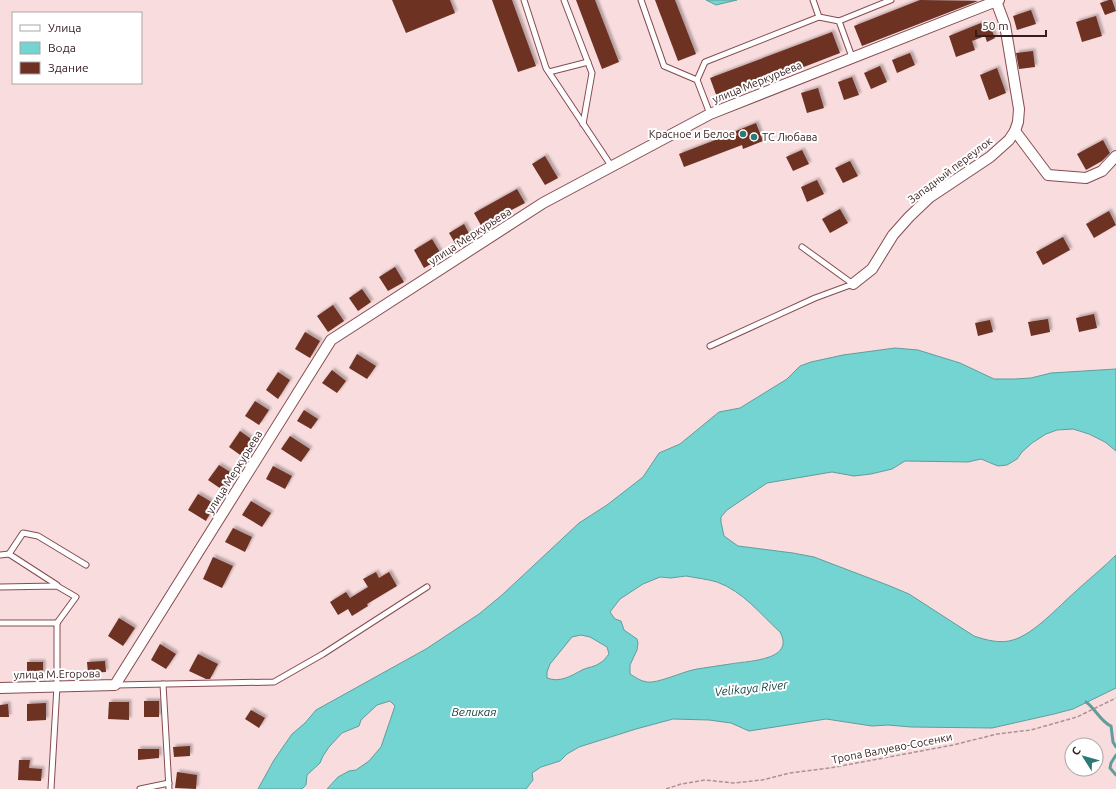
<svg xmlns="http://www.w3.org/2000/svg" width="1116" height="789" viewBox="0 0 1116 789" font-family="Ubuntu,sans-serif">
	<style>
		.water { fill: #73d4d2; stroke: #619d9c; fill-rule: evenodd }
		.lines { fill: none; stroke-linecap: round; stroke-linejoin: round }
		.stream { stroke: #619d9c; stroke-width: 3 }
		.building { fill: #6d3022; filter: url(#shadow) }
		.service-casing { stroke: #854c51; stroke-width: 7 }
		.minor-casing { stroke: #854c51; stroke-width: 12 }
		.path { stroke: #ad9294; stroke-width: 1.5; stroke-dasharray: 4 2; stroke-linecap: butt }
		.service { stroke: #fff; stroke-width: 5 }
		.minor { stroke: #fff; stroke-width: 10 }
		.poi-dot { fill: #2e7877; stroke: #fff; stroke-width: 1.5 }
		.labels { text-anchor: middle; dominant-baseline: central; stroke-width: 4; stroke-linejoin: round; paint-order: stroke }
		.street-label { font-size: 11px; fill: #361d1f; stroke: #fff }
		.poi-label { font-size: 11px; fill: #361d1f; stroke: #fff; text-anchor: end }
		.water-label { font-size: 12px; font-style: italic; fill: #1a4646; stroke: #fff }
	</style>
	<defs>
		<filter id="shadow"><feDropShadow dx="2.5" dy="-2.5" stdDeviation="1" flood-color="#0004"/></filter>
	</defs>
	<rect width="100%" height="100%" fill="#f8dcde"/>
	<g class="water">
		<polygon points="706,0 737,0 716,5"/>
		<path d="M895,348L918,350L960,363L994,379H1015L1031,378L1051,373L1116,369V451L1105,442L1089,434L1073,429L1057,430L1046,434L1032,443L1022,452L1017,459L1007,465L998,466L981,459L968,462L905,461L892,469L871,474L854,476L832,472L767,483L727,510L721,517V522L724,536L738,546L793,553L814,557L890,586L909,594L974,636C986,640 1000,644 1013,640C1034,634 1059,606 1075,592C1089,579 1103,568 1116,555V688L1073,709L1054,714L992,728L911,727L888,725L872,726L826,719L749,731L731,723L709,720L673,719L636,729L579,747L567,754L560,761L541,767L532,773L533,780L526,789H327L338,777L349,771L356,770L369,761L381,747L395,706L390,701L377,705L361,720L359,726L342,733L329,747L323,756L320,763L307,775L306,785L302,789H258L274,760L292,734L305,723L316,710L426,649L479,614L502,595L579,523L607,505L643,477L659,453L680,444L719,412L740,408L787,379L800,366L811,362L843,355ZM686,576C696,578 707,579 717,582C744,592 760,614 780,632C796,661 746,661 730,664C719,666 708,667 697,669C684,671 657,684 647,682C640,681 635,677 630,674V665L637,650L638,643L637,639L624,630L621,621L615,619L610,612L620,599L643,584L660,577L671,578ZM581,635L590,637L607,647L609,654C606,657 604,661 600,663C595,667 588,667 582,670C571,676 560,683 547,678V672L550,664L572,637Z"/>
	</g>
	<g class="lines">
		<g class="stream">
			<path d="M1086,702C1096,709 1100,721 1111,726L1113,742L1116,747"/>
			<polyline points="1116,755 1111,763 1110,768 1116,775"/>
		</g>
	</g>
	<g class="building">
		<polygon points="392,0 450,0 455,13 406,33"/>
		<polygon points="492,0 512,0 536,66 518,72"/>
		<polygon points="576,0 595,0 619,62 602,69"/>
		<polygon points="655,0 675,0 696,54 678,61"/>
		<polygon points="920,0 978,1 862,46 854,26"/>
		<polygon points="1109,0 1112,0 1116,11 1105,15 1100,3"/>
		<polygon points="1031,10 1036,24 1017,30 1013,16"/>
		<polygon points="1096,16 1102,36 1082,42 1076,22"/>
		<polygon points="981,23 983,29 990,26 995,38 987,42 985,36 972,41 975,50 956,57 949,36"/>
		<polygon points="832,32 840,53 718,100 710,78"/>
		<polygon points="1033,51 1035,67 1019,69 1016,53"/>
		<polygon points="910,53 915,65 897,73 892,60"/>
		<polygon points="880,66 887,82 871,89 864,73"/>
		<polygon points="997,68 1006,93 989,100 980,75"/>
		<polygon points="852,77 859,95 844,100 838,82"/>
		<polygon points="818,88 824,108 807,113 801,93"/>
		<polygon points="756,123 763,141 743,149 742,145 684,167 679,154 736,132 736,131"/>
		<polygon points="1103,140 1110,153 1102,161 1086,170 1077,154"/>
		<polygon points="802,150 809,164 793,171 786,157"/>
		<polygon points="545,156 558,178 545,185 532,164"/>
		<polygon points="850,161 858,176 843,183 835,168"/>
		<polygon points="817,180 824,194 807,202 801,187"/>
		<polygon points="517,189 525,203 496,218 498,222 483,229 474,213"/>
		<polygon points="840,209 848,223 830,233 822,219"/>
		<polygon points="1109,211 1116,225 1094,238 1086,224"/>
		<polygon points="464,224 471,237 456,245 449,233"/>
		<polygon points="1063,237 1070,250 1043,265 1036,252"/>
		<polygon points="432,239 443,257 424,268 414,250"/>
		<polygon points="395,267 404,282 388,291 379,277"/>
		<polygon points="362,289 371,302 358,311 349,298"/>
		<polygon points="333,305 344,321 328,332 317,316"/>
		<polygon points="1094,314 1097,328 1079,332 1076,318"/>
		<polygon points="1048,319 1050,332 1031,336 1028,322"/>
		<polygon points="990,320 993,332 978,336 975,323"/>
		<polygon points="305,332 320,341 310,358 295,349"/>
		<polygon points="357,354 376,366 367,379 349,368"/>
		<polygon points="332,370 346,381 337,393 322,383"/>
		<polygon points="278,372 290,380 278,399 266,390"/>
		<polygon points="255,401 269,410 259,425 245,416"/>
		<polygon points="304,410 318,419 311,429 297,421"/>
		<polygon points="240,431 254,441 243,457 229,447"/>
		<polygon points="290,436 310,449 301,462 281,449"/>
		<polygon points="219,465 235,475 224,491 208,480"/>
		<polygon points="273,466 292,476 285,489 266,479"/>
		<polygon points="198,494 215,504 206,521 188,510"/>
		<polygon points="251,501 271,513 262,527 242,515"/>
		<polygon points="233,528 252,537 245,552 225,542"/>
		<polygon points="213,557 233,566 222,588 203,579"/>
		<polygon points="376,572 379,578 389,572 397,586 367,604 368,606 352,616 348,609 338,615 330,602 346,592 350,598 368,587 363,579"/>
		<polygon points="119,618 135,628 123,646 108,636"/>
		<polygon points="160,644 176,654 166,669 151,660"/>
		<polygon points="198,654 218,664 210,679 206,679 189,671"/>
		<polygon points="105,661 106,672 88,673 87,662"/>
		<rect x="27" y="662" width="16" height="15"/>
		<rect x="144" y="701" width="15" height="16"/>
		<polygon points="109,702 129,702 129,720 108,719"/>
		<polygon points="46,703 46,720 27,721 27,704"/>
		<polygon points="8,704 9,717 0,717 0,705"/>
		<polygon points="251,710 265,718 259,728 245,719"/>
		<polygon points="190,746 190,756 174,757 173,747"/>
		<polygon points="138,749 159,749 159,758 138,760"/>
		<polygon points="19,760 30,760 29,768 42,769 41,781 18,780"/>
		<polygon points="177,772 197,775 196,789 175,788"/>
	</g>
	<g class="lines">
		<defs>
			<g id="service">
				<polyline points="524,0 546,68 612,167"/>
				<polyline points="564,0 592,73 583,124"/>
				<polyline points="641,0 664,66 697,80 710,114"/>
				<polyline points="813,0 819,17 839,21 852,57"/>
				<polyline points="839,21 891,0"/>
				<polyline points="549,72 588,62"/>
				<polyline points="697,80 705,62 819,17"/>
				<polyline points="802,247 853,284"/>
				<polyline points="710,346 815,298 853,284"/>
				<polyline points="9,554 23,533 38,536 86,565"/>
				<polyline points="0,555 9,554 57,585"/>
				<polyline points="0,587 57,586 76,597 57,623"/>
				<polyline points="0,623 57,623"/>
				<polyline points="163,684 169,789"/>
				<polyline points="116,685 274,682 323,654 427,587"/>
				<polyline points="51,789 57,686 57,623"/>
				<polyline points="140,789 169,783"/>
			</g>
			<g id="minor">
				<polyline points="1015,131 1048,175 1086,178 1102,171 1116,156"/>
				<polyline points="853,284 872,269 893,235 909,217 930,197 990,157 1009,140 1015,131 1018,122 1019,109 1005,25 996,1"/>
				<polyline points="0,688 115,685 331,340 543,203 710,114 999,0"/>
			</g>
		</defs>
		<use href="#service" class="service-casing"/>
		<use href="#minor" class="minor-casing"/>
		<polyline class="path" points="666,789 681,784 705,780 734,783 762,780 790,773 830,768 953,745 997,734 1031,730 1077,717 1116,698"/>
		<use href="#service" class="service"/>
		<use href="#minor" class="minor"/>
	</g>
	<g class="poi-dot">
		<circle cx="743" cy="134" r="4"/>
		<circle cx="754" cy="137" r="4"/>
	</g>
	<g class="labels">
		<g class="street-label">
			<text transform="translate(757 82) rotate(-22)">улица Меркурьева</text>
			<text transform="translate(950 170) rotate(-37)">Западный переулок</text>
			<text transform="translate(470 236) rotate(-33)">улица Меркурьева</text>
			<text transform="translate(234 472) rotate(-58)">улица Меркурьева</text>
			<text transform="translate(57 674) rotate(-1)">улица М.Егорова</text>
			<text transform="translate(892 748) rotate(-11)">Тропа Валуево-Сосенки</text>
		</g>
		<g class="poi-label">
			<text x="735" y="134">Красное и Белое</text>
			<text x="762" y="137" text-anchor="start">ТС Любава</text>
		</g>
		<g class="water-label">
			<text transform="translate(751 688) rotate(-6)">Velikaya River</text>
			<text x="474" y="711">Великая</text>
		</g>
	</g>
	<rect x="12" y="12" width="130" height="72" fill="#ffffff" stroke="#afa5a5"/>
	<rect x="20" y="25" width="20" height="6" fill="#ffffff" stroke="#afa5a5"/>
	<text x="48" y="32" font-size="12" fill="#361d1f">Улица</text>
	<rect x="20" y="42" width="20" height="12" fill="#73d4d2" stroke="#afa5a5"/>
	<text x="48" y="52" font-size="12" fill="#361d1f">Вода</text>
	<rect x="20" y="62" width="20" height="12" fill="#6d3022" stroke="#afa5a5"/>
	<text x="48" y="72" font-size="12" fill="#361d1f">Здание</text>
	<g transform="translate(1084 757) rotate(307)"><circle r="19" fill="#ffffff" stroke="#afa5a5"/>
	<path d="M0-3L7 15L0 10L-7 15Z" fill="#2e7877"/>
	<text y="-6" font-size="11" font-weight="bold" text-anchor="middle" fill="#361d1f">С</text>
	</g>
	<path d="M976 30v6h70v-6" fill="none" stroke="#361d1f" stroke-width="2"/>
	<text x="982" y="30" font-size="12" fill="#361d1f" stroke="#ffffff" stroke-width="3" paint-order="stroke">50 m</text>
</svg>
